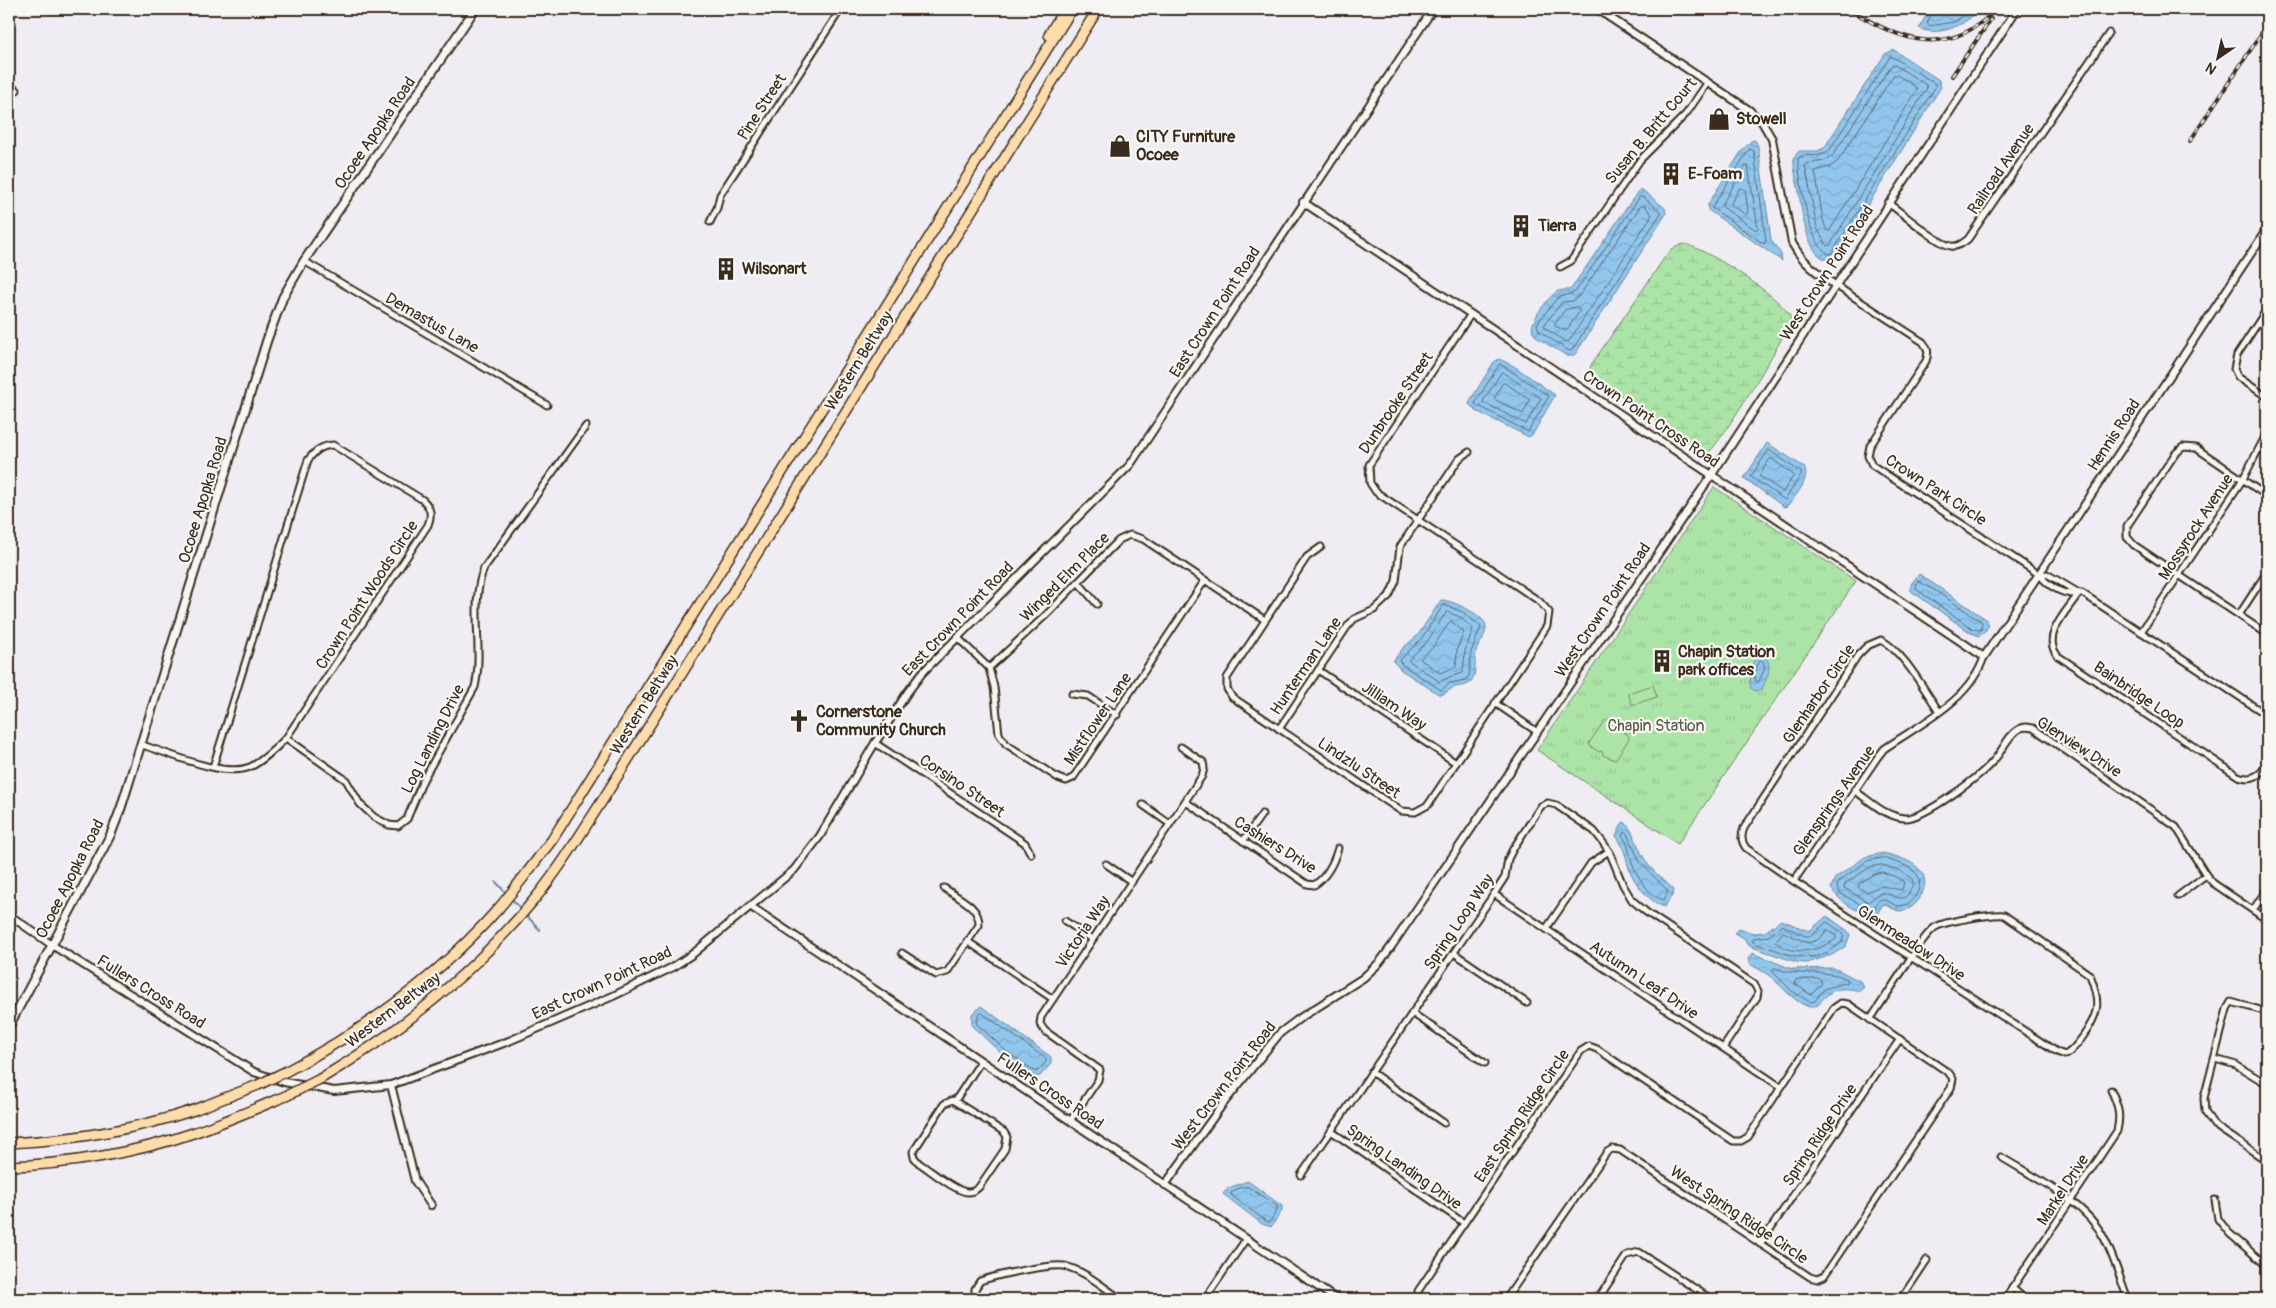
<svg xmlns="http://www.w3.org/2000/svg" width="2276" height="1308" viewBox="0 0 2276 1308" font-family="Pangolin,sans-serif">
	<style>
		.wetland { fill: url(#wetland-marsh); stroke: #748763 }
		.park { fill: url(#park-tufts); stroke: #748763 }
		.pitch { fill: #ace4a8; stroke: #748763 }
		.water { fill: url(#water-waves); stroke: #6e889b }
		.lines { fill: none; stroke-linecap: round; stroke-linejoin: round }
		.shore { stroke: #5d6871; stroke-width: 1 }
		.stream { stroke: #6e889b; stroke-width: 2 }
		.minor-casing { stroke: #3b2a1e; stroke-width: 9 }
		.tertiary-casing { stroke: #3b2a1e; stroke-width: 10 }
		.secondary-casing { stroke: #3b2a1e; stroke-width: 11 }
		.motorway-casing { stroke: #3b2a1e; stroke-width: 12 }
		.minor { stroke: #f6f6f2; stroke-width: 5 }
		.tertiary { stroke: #f6f6f2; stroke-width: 6 }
		.secondary { stroke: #f6f6f2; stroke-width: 7 }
		.motorway { stroke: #fddcac; stroke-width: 9 }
		.rail-casing { stroke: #3b2a1e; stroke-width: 4 }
		.rail { stroke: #f6f6f2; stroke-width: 2; stroke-dasharray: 5.5; stroke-linecap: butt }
		.motorway-bridge-casing { stroke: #3b2a1e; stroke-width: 12; stroke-linecap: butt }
		.motorway-bridge { stroke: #fddcac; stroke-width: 9 }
		.labels { text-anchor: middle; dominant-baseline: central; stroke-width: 4.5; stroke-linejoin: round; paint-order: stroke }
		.street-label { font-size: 16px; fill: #3b2a1e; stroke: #f6f6f2 }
		.poi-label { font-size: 16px; font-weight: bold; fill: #3b2a1e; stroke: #f6f6f2; text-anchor: start }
		.park-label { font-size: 16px; fill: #575840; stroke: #f6f6f2 }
	</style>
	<defs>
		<pattern id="wetland-marsh" width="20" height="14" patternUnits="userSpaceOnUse" patternTransform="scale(1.25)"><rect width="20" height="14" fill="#ace4a8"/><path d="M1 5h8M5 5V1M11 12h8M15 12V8" fill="none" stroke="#95c490"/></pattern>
		<pattern id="park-tufts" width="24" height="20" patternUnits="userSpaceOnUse" patternTransform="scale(1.25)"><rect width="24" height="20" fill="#ace4a8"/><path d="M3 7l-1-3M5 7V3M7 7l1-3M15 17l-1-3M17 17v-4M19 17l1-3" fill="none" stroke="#95c490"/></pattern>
		<pattern id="water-waves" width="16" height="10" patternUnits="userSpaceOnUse" patternTransform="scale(1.25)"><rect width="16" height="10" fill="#90c6ee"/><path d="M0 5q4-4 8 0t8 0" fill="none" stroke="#7daacc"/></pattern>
	</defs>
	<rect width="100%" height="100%" fill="#efedf3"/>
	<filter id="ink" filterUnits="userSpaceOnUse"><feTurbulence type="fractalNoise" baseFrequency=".02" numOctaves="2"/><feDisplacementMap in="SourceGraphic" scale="10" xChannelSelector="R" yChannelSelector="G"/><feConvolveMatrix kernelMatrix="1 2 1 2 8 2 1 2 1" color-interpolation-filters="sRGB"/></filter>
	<g filter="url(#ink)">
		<path class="wetland" d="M1683,244C1703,246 1787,300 1791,319C1788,333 1718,447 1708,453L1685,440L1589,373L1591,365L1665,257L1672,249Z"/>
		<polygon class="park" points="1714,487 1856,581 1678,844 1537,750"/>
		<g class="pitch">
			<polygon points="1653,685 1657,697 1632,705 1628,693"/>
			<polygon points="1605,720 1628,735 1629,739 1615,760 1603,755 1602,751 1599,752 1590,746 1589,743"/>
		</g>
		<g class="water">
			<path d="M1930,9H1979C1967,25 1937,38 1919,28Z"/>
			<path d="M1894,50L1939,80L1941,87L1835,258C1808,269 1801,208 1799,192C1797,181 1793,169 1794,157L1799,151H1817L1824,148L1885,54Z"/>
			<polygon points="1755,140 1758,146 1771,240 1781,254 1782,261 1708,210 1708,204 1741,152 1751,141"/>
			<path d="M1641,189L1665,208L1666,214L1576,353L1573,356H1567C1557,349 1542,343 1534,334C1526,325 1548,298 1556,292C1561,289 1566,291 1571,289L1638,191Z"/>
			<polygon points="1499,359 1514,366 1555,395 1533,434 1529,437 1476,411 1469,404 1471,399 1494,362"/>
			<path d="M1767,443L1804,467C1811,479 1795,497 1787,506L1784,507L1744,478Z"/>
			<polygon points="1919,574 1986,619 1989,625 1984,633 1979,636 1971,633 1911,591 1911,584"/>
			<path d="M1441,600C1450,599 1486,616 1486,626C1487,634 1479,644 1476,651C1473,661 1479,677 1468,684C1464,687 1458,685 1453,688C1448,690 1446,694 1440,695L1401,670L1393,661L1403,648L1418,635Z"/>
			<path d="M1762,653C1774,664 1768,676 1762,689L1755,691L1750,687C1751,676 1748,659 1762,653Z"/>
			<path d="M1623,822L1626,823C1635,834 1637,846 1644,858C1651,871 1664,880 1674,890L1672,896L1664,907C1648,901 1632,881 1628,865C1625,853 1623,845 1616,836Z"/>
			<path d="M1883,853C1896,856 1912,860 1921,871C1930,882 1921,902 1910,908C1907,910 1902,911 1898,911L1883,904L1877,914C1862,917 1838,901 1831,888L1835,878L1865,857Z"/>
			<polygon points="1827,916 1848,931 1850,935 1846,946 1832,955 1807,963 1796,962 1749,946 1744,938 1734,933 1738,929 1754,933 1765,932 1781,920 1809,931"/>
			<path d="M1752,953L1792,969L1834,968L1860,981L1864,987L1860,991C1840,986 1830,989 1818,1005L1809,1007C1789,1000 1780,981 1762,971C1756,967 1749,966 1748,959Z"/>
			<polygon points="981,1006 1051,1057 1051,1064 1040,1076 1034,1077 1004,1056 972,1026 972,1014"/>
			<polygon points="1248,1181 1282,1206 1282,1211 1271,1227 1262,1224 1223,1194 1228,1188"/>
		</g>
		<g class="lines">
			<g class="shore">
				<polyline points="1934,9 1927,23 1929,26 1954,22 1973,9"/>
				<path d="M1891,56L1933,82L1936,86L1832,253L1829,254C1808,245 1800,181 1798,159C1806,152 1818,159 1828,152Z"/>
				<polygon points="1892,65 1895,65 1926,85 1927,88 1830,245 1827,246 1817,228 1805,164 1824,161 1832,156"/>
				<polygon points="1894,75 1897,75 1916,87 1917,90 1830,230 1827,231 1823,220 1815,171 1830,167 1838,161"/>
				<polygon points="1750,149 1754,151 1766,241 1764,244 1712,208"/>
				<polygon points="1748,166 1758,228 1756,230 1721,206 1745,167"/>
				<polygon points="1740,188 1745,189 1748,212 1746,215 1731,204"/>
				<polygon points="1640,197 1643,197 1660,211 1661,213 1572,350 1569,351 1539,331 1537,324 1557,298 1575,292"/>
				<polygon points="1641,206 1645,206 1652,215 1569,341 1566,342 1545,328 1544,325 1562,302 1573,301 1579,296"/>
				<polygon points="1577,307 1580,311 1566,331 1555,326 1555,323 1565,310"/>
				<polygon points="1500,364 1549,396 1528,432 1475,404"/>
				<polygon points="1502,372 1541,398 1526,424 1483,402"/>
				<polygon points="1505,383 1530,400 1523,414 1494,399 1502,384"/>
				<polygon points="1769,450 1802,473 1785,500 1751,477"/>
				<polygon points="1772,459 1794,475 1783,492 1759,476 1769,460"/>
				<polygon points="1918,581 1936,591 1982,622 1981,630 1973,629 1916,589"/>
				<polygon points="1444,605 1463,612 1481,627 1471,652 1469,676 1466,680 1450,683 1441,690 1404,666 1399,661 1421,639"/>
				<polygon points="1447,612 1460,617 1473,629 1465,651 1463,673 1449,677 1440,682 1408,660 1426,643"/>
				<polygon points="1451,621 1464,632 1457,649 1456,667 1440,673 1420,659 1432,648"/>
				<polygon points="1763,661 1765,668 1759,681 1756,682 1754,674 1759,662"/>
				<path d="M1626,832L1640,862L1668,891L1664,900C1650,897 1638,877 1633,865C1629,854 1629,844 1622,835Z"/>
				<path d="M1883,858C1894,862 1911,865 1918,876C1924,887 1912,906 1900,906C1894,906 1888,900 1881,899L1877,902L1874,909L1870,910L1840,893L1837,887L1839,881L1867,861Z"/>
				<path d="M1882,865L1899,870L1912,879C1914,884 1912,886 1910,891C1903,905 1893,894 1881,893L1868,902L1844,888L1845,884L1870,867Z"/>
				<polygon points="1882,872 1896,877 1904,882 1902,890 1881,886 1866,892 1858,887 1859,884 1874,874"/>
				<path d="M1827,922L1844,934L1842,942C1817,963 1801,959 1773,949C1766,947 1757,945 1752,941L1754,938L1769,936L1782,925L1805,936H1811Z"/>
				<path d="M1828,931L1836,936V939C1817,952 1794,956 1775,942L1783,932L1808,943L1817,940Z"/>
				<path d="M1776,968C1799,979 1824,967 1847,979L1848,982L1824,989L1815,1001L1810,1002L1792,991L1773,972V969Z"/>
				<polygon points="1820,979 1822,983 1811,995 1794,983 1796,980"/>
				<polygon points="979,1013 982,1013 1038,1053 1046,1059 1046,1062 1036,1072 1007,1052 977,1024"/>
				<polygon points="1241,1187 1248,1187 1277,1206 1277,1210 1270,1222 1267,1222 1231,1195 1232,1192"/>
			</g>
			<g class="stream">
				<polyline points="496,882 506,893"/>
				<polyline points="511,898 521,909"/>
				<polyline points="526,915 540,930"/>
			</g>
			<defs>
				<g id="minor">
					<polyline points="9,85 17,90"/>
					<path d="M1888,203C1900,211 1939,245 1951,246C1958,247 1963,243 1968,239L2109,33"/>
					<polyline points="710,222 717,208 720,195 841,9"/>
					<polyline points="304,261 547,405"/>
					<polyline points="1560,267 1571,261 1640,160 1686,114 1708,82"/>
					<path d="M1835,285L1923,342C1928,349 1929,352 1926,361L1870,446L1868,456L1872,465L2040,575C2048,586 2065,597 2079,593"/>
					<polyline points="2267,309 2237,355 2234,369 2238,377 2267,397"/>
					<polyline points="2267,496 2196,448 2183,447 2175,454 2127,526 2127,537 2134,545 2267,634"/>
					<polyline points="1321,547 1307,557 1227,678 1227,689 1232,697 1401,811 1415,812 1428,805 1547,626 1549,612 1539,601 1376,492 1370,483 1369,465 1471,314"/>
					<polyline points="2040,575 2047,574 2079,593"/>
					<polyline points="1078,582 1097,604"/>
					<polyline points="2239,615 2267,572"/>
					<polyline points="2141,632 2243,479 2267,433"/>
					<polyline points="957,637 989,668 994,687 999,734 1006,744 1058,778 1066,781 1073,778 1205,580"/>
					<polyline points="989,668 1047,614 1119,540 1130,535 1143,539 1265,620"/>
					<polyline points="1318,670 1456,763"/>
					<polyline points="1072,694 1088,696 1117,715"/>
					<polyline points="1495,703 1536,731"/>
					<path d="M2267,715L2082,593H2079C2068,610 2040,636 2058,656L2238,776C2252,781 2260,776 2267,764"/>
					<polyline points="1279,729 1347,627 1354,619 1374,610 1389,596 1396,581 1400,547 1459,459 1469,452"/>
					<path d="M286,738L346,780L360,804L374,817L389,825L398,826L407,819L423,780L475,687C484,648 469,605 484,568L586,426"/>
					<polyline points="875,743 1025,843 1031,854"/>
					<path d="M142,745C169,753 223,778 250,767C263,761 276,748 286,738L428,525C432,515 431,508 423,500L333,445C321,446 315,451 308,460L213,767"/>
					<path d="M1854,790C1870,801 1884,816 1904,818C1923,820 1982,775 1995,759C2003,750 2008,735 2019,729C2024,726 2028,727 2033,728L2176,827L2206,875L2213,883L2267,920"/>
					<path d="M1186,802L1307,884L1314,885C1327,877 1334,862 1338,848"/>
					<polyline points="1143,805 1170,824"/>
					<polyline points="1243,841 1262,814"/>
					<polyline points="1106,864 1132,882"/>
					<path d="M1794,881L1877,758L1884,749C1920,724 1970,701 1984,657"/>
					<polyline points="1494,894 1781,1087"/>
					<polyline points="2178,896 2206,875"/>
					<polyline points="2253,910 2267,889"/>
					<polyline points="1065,921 1092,939"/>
					<polyline points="1546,929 1591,863 1609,851"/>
					<polyline points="967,941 1053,999"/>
					<path d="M902,953L936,975L947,972L979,925C980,906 958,898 944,888"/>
					<polyline points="1454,953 1527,1003"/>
					<polyline points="2267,1012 2231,1002 2227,1009 2204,1098 2205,1112 2214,1125 2267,1161"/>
					<polyline points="1412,1013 1485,1063"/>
					<path d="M1870,1020C1883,1000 1896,981 1908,962C1916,951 1923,937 1934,928C1943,921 1992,914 2004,915L2090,975C2101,1003 2099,1014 2082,1038C2076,1045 2073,1051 2065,1055L2057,1052L1795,882L1746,848C1741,841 1741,836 1744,828L1858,655L1867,646L1881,640C1904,652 1924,690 1939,711"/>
					<polyline points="2215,1059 2236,1065 2267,1084"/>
					<polyline points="1371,1072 1444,1123"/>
					<path d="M953,1100L1004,1132L1007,1137L1005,1149L979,1187C976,1190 973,1192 968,1192C956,1192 930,1170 919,1163L914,1157L913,1152L944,1104Z"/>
					<polyline points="955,1101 981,1061"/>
					<polyline points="1070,1121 1098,1080 1100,1070 1045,1031 1040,1024 1041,1017 1202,776 1204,768 1203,762 1181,747"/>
					<polyline points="1331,1131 1464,1223"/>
					<path d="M2001,1157C2035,1178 2086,1202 2104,1238C2114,1257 2120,1279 2128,1299"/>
					<polyline points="1301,1175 1494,894 1505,877 1508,859 1513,849 1541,806 1548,803 1556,805 1594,831 1602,841 1609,851 1623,885 1632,900 1646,912 1754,984 1758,991 1757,997 1723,1048"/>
					<polyline points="2215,1200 2218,1219 2229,1233 2267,1266"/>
					<polyline points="1760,1244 1900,1039"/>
					<polyline points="2012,1288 2025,1299"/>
					<path d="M975,1299V1289L980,1281C997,1275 1047,1264 1064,1266C1084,1270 1104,1288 1121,1299"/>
					<polyline points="1205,1299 1246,1239"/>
					<polyline points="1418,1299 1418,1291 1581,1051 1589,1046 1597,1049 1733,1141 1741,1141 1748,1137 1834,1008 1841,1003 1848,1004 1949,1073 1953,1079 1951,1088 1824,1276 1817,1279 1810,1277 1620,1150 1612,1149 1607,1152 1506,1299"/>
					<polyline points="1598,1299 1627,1255 1639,1252 1711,1299"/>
					<polyline points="1901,1299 1927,1260"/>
					<path d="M2005,1299L2117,1131C2121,1114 2118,1105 2111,1090"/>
				</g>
				<g id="tertiary">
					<path d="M1597,9L1749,110L1762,122L1772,139L1792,243C1803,263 1817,273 1835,285"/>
					<polyline points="1303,202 1984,657 2267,229"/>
					<polyline points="750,906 1336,1299"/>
					<polyline points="9,915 52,945 254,1072 284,1082 334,1091 391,1085 509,1041 613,996 673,967 694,953 794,870 820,836 875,743 907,693 922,673 1130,465 1433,9"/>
					<polyline points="391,1085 415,1181 431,1205"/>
					<polyline points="1165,1185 1222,1105 1280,1033 1300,1018 1363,978 1379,963 1391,947 1711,476 2017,9"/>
					<polyline points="2265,1299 2267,1296"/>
				</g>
				<polyline id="secondary" points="9,1026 111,834 121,808 267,340 283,297 304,261 475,9"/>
				<g id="motorway">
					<polyline points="1049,35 1064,9"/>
					<path d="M285,1072C365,1030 438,977 498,909C517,887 534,863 552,840L1072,9"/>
					<path d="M320,1079C401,1031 473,974 533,901C559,870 580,835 602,801L1098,9"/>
					<path d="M9,1143C71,1140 134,1130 194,1110C215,1102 237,1093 258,1085"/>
					<path d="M9,1166C66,1165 139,1152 193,1133C225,1122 257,1108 288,1095"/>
				</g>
			</defs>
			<use href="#minor" class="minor-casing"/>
			<use href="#tertiary" class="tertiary-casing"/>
			<use href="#secondary" class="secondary-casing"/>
			<use href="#motorway" class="motorway-casing"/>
			<use href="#minor" class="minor"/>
			<use href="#tertiary" class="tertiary"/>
			<use href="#secondary" class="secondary"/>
			<use href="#motorway" class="motorway"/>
			<defs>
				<g id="rail">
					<path d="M1850,9C1900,42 1949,59 1996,9"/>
					<polyline points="1952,76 1991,19"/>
					<polyline points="2190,141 2267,25"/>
				</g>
			</defs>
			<use href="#rail" class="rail-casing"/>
			<use href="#rail" class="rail"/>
			<defs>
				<g id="motorway-bridge">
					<polyline points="258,1085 285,1072"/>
					<polyline points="288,1095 320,1079"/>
				</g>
			</defs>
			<use href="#motorway-bridge" class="motorway-bridge-casing"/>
			<use href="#motorway-bridge" class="motorway-bridge"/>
		</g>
	</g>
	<defs>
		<symbol id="shop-bare" viewBox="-9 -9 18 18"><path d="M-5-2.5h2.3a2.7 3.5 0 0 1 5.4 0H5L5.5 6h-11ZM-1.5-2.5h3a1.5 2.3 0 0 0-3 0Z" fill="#3b2a1e" stroke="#f6f6f2" stroke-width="2.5" paint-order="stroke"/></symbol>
		<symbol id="building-bare" viewBox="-9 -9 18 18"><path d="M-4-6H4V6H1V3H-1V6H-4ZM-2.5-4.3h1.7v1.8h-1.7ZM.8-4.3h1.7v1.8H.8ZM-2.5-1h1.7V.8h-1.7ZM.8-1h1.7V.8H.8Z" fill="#3b2a1e" stroke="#f6f6f2" stroke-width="2.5" paint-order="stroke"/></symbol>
		<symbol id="church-bare" viewBox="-9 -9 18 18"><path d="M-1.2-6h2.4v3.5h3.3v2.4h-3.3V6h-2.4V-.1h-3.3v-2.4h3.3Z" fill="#3b2a1e" stroke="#f6f6f2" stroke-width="2.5" paint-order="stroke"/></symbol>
	</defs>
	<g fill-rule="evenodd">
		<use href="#shop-bare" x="1703" y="103" width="32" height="32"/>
		<use href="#shop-bare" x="1104" y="130" width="32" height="32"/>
		<use href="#building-bare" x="1655" y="158" width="32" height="32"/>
		<use href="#building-bare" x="1505" y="210" width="32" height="32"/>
		<use href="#building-bare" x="710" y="253" width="32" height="32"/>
		<use href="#building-bare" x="1646" y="645" width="32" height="32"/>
		<use href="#church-bare" x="783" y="705" width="32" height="32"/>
	</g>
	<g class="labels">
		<g class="street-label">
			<text transform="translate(762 107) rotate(-57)">Pine Street</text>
			<text transform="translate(1651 131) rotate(-50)">Susan B. Britt Court</text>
			<text transform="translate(375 133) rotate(-56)">Ocoee Apopka Road</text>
			<text transform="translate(2001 169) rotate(-56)">Railroad Avenue</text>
			<text transform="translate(1827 273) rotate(-57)">West Crown Point Road</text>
			<text transform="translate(1215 312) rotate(-57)">East Crown Point Road</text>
			<text transform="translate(432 323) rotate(30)">Demastus Lane</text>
			<text transform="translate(859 361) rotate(-58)">Western Beltway</text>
			<text transform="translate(1396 403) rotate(-56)">Dunbrooke Street</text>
			<text transform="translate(1651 419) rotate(34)">Crown Point Cross Road</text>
			<text transform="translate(2114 435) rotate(-57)">Hennis Road</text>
			<text transform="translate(1936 490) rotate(33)">Crown Park Circle</text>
			<text transform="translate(203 500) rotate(-73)">Ocoee Apopka Road</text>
			<text transform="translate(2196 527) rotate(-57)">Mossyrock Avenue</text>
			<text transform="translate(1065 577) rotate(-45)">Winged Elm Place</text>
			<text transform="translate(367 595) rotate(-57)">Crown Point Woods Circle</text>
			<text transform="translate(1603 610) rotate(-56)">West Crown Point Road</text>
			<text transform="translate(958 619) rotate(-46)">East Crown Point Road</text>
			<text transform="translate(1306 666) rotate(-56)">Hunterman Lane</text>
			<text transform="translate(1819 694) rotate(-56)">Glenharbor Circle</text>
			<text transform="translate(2139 695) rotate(34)">Bainbridge Loop</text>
			<text transform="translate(644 705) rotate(-58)">Western Beltway</text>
			<text transform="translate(1394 706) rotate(34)">Jilliam Way</text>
			<text transform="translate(1098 719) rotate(-56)">Mistflower Lane</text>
			<text transform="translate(433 739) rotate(-63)">Log Landing Drive</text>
			<text transform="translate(2079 747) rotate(33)">Glenview Drive</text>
			<text transform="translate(1359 768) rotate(34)">Lindzlu Street</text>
			<text transform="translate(962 786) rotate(34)">Corsino Street</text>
			<text transform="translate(1834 801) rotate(-55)">Glensprings Avenue</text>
			<text transform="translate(1275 845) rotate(32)">Cashiers Drive</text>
			<text transform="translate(70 879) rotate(-63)">Ocoee Apopka Road</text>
			<text transform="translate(1459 922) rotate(-56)">Spring Loop Way</text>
			<text transform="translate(1083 932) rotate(-56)">Victoria Way</text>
			<text transform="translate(1911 943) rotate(33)">Glenmeadow Drive</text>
			<text transform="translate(1644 980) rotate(34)">Autumn Leaf Drive</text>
			<text transform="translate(602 983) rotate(-25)">East Crown Point Road</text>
			<text transform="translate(151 992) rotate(32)">Fullers Cross Road</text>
			<text transform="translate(393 1010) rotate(-37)">Western Beltway</text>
			<text transform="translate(1224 1086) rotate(-52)">West Crown Point Road</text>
			<text transform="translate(1050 1091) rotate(34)">Fullers Cross Road</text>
			<text transform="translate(1522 1116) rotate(-56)">East Spring Ridge Circle</text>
			<text transform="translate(1820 1135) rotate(-56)">Spring Ridge Drive</text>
			<text transform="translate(1404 1167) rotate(35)">Spring Landing Drive</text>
			<text transform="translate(2063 1190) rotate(-57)">Markel Drive</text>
			<text transform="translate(1739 1215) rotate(34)">West Spring Ridge Circle</text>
		</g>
		<g class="poi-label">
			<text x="1736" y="119">Stowell</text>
			<text x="1136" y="137">CITY Furniture<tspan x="1136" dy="18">Ocoee</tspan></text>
			<text x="1688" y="174">E-Foam</text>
			<text x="1538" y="226">Tierra</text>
			<text x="742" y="269">Wilsonart</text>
			<text x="1678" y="652">Chapin Station<tspan x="1678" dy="18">park offices</tspan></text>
			<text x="816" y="712">Cornerstone<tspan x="816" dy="18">Community Church</tspan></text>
		</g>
		<g class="park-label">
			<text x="1656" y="726">Chapin Station</text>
		</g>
	</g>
	<rect width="2276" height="1308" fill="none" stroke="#f6f6f2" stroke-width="30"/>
	<rect x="15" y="15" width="2246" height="1278" fill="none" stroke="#3b2a1e" stroke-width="2" filter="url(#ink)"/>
	<g transform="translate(2218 58) rotate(214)" stroke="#f6f6f2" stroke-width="4" paint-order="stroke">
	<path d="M0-4L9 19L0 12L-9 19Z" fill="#3b2a1e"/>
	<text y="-8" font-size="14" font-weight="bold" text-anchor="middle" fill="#3b2a1e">N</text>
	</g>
</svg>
